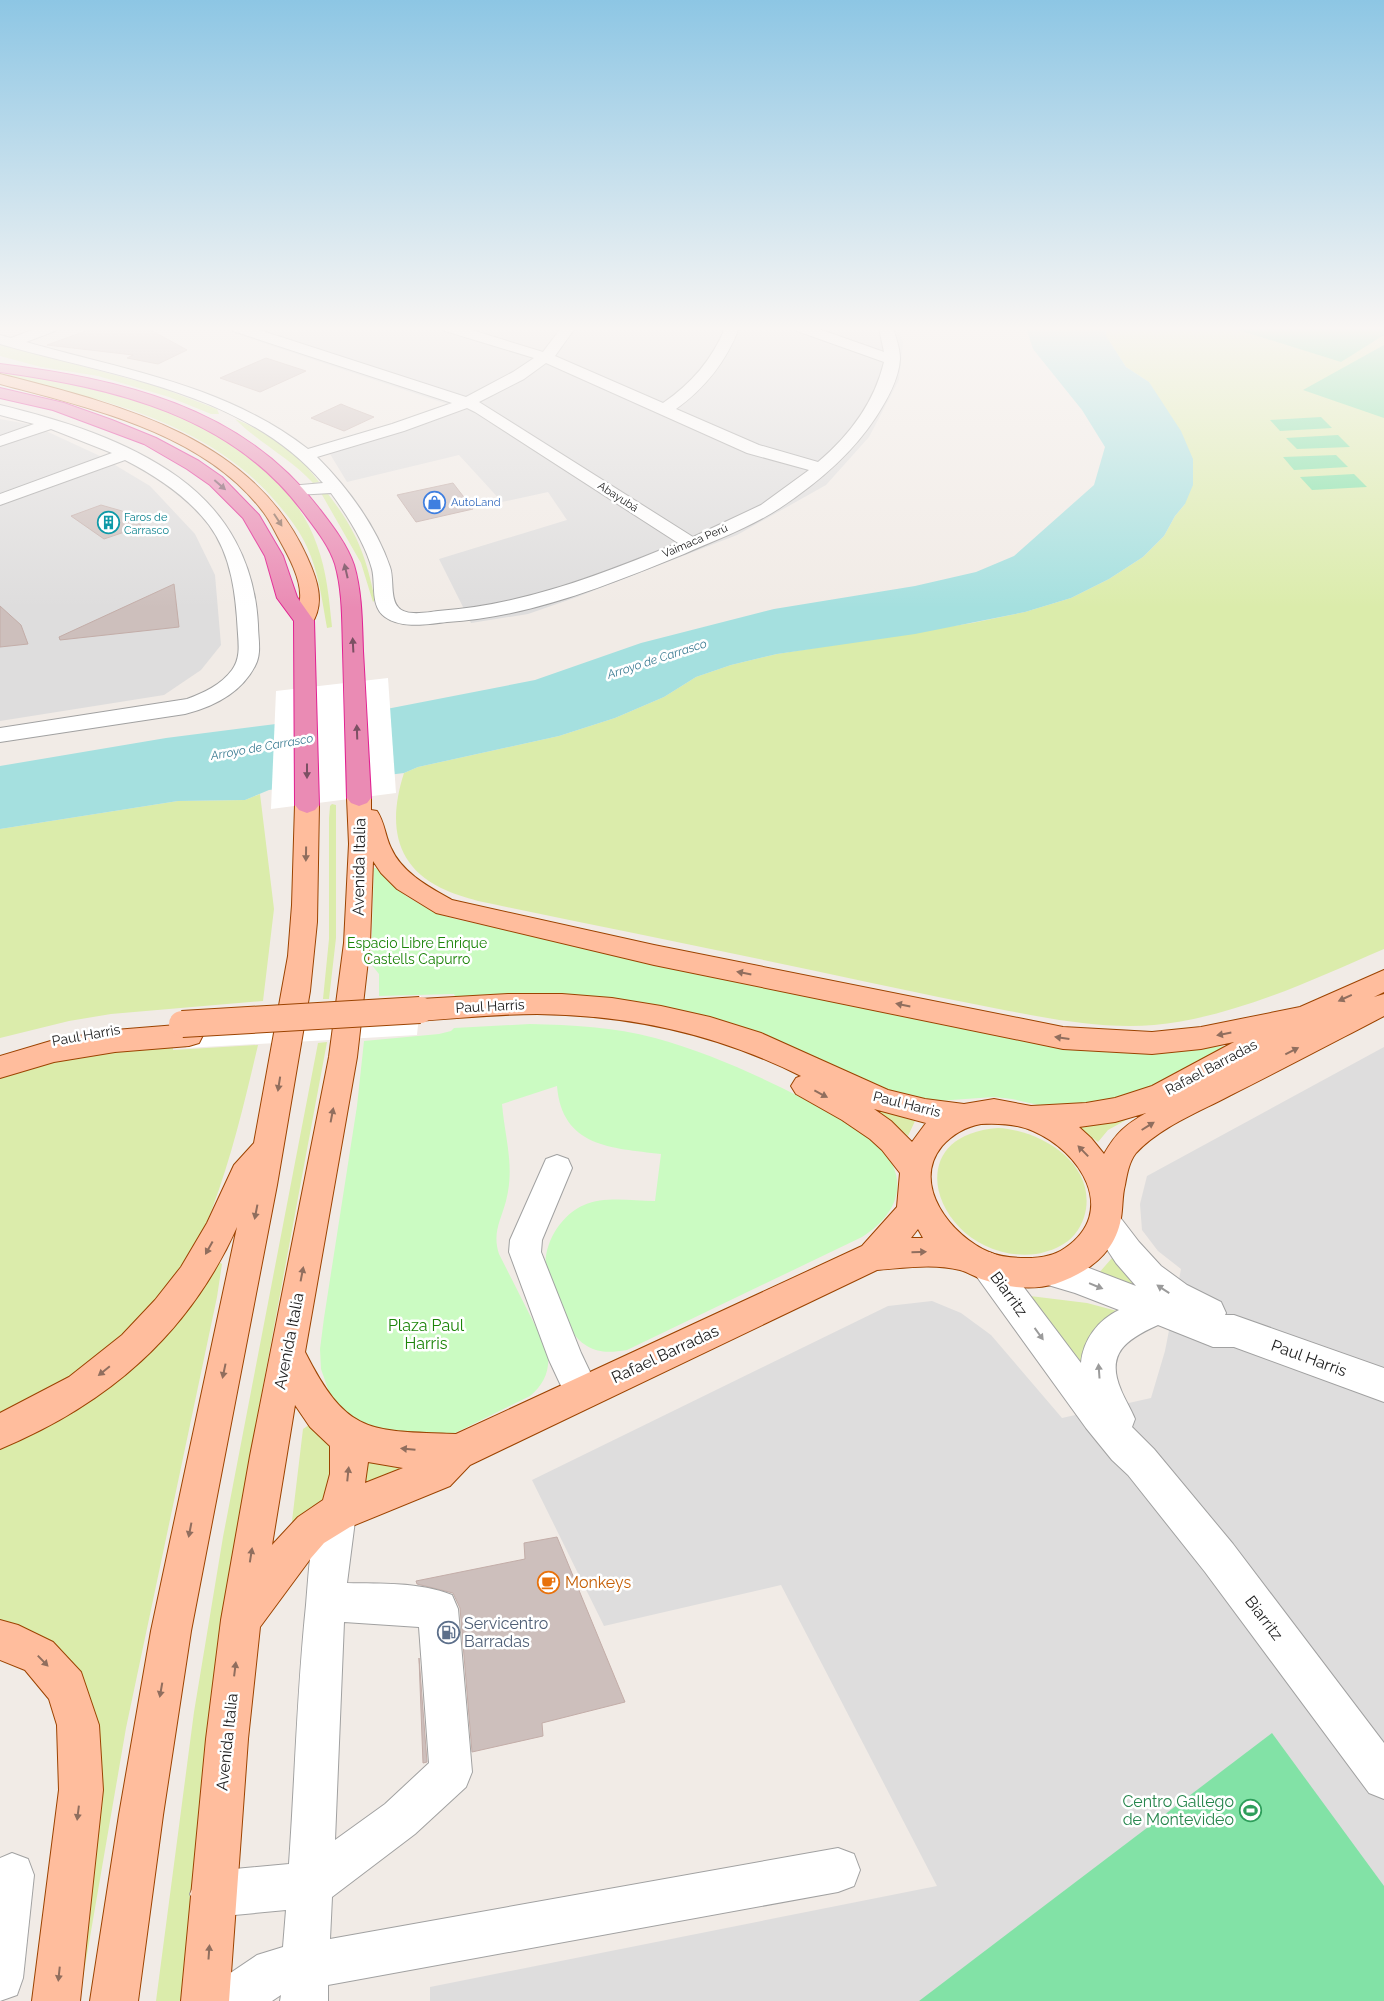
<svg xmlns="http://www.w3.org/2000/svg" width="1384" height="2001" viewBox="0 0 1384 2001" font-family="Raleway,sans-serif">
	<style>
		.residential { fill: #dedddd }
		.grass { fill: #dbecab }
		.park { fill: #cbfbc2 }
		.pitch { fill: #82e2a6 }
		.water { fill: #a5e0df }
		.pier { fill: #fff }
		.building { fill: #cdbfbc; stroke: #c3ada8 }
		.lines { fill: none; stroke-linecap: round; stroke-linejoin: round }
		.minor-casing { stroke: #a1a1a1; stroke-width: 2 }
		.major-casing { stroke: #9c4300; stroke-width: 2 }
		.highway-casing { stroke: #e12091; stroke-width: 2 }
		.minor { fill: #fff; fill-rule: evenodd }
		.major { fill: #ffbd9d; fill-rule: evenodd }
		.highway { fill: #ea8bb4; fill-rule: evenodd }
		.major-bridge-casing { stroke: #9c4300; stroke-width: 28; stroke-linecap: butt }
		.major-bridge { stroke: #ffbd9d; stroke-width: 26 }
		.oneway { fill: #7b5063 }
		.oneway2 { fill: #906e5e }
		.oneway3 { fill: #9b9b9b }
		.labels { text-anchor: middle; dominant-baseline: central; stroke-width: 5; stroke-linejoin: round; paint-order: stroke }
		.far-street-label { font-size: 11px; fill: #202020; stroke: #fff }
		.far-shop-label { font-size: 11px; fill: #366cbe; stroke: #fff; text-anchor: start }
		.far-culture-label { font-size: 11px; fill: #0d838f; stroke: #fff; text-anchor: start }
		.far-water-label { font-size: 12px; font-style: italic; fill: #3d7d93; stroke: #fff }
		.park-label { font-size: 14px; fill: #1b8408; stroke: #fff }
		.street-label { font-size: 14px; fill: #202020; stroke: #fff }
		.near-street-label { font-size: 16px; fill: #202020; stroke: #fff }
		.near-park-label { font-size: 16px; fill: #1b8408; stroke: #fff }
		.near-food-label { font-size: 16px; fill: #c56008; stroke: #fff; text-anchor: start }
		.near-service-label { font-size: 16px; fill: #4e5e75; stroke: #fff; text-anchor: start }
		.near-leisure-label { font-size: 16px; fill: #27864d; stroke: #fff; text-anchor: end }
	</style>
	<rect width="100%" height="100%" fill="#f1ebe6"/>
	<g class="residential">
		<polygon points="218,328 898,328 903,342 899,380 869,437 826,485 737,535 577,597 528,614 471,623 439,559 567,520 548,492 502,502 459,455 347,482 330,454 465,410"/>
		<polygon points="0,419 33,425 100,456 150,486 195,534 215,575 221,645 201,670 164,695 0,721"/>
		<polygon points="1384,1047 1384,2001 430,2001 430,1987 937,1886 781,1585 604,1626 532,1480 888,1306 932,1301 961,1313 991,1335 1062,1418 1151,1398 1165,1351 1181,1269 1158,1251 1142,1230 1140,1204 1147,1176"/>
	</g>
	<g class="grass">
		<path d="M1106,328H1384V949C1310,981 1235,1017 1154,1025C1105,1029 1057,1020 1009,1011C962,1002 915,992 867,982C738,954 607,928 478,901C465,897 453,894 441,888C392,864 389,820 404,773L418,767L559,736L615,718L664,697L696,677L731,665L777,654L972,623L1025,612L1071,598L1109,579L1143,557L1164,536L1175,516L1185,504L1158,398L1149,382L1126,367L1106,336Z"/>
		<polygon points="0,344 156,386 217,409 219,414 211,414 169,397 98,376 41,367 0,356"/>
		<path d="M0,371C92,387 175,401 251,459C280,481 305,510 317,545C327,572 329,599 332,627L327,628C322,600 319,573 307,547C300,531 288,516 277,503C233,450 168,420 103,401C69,392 34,385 0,374Z"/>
		<path d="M235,419C268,432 299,454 319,482L313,483C290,458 259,443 235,419Z"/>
		<path d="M321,493L328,494C356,530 366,555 375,600L373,602L361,563Z"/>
		<polygon points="260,794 274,909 263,1001 111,1014 69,1021 0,1038 0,829 178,801 245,800"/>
		<polygon points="332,804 336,805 336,938 329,999 323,999 329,939 329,818 330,806"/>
		<polygon points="327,1042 252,1445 210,1755 189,2001 156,2001 194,1712 223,1537 318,1043"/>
		<path d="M173,1044V1050L258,1045C245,1100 232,1156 212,1209C177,1301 90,1378 0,1413V1076L51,1061Z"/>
		<polygon points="872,1108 915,1121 908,1136 894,1124 871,1111"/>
		<polygon points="1137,1114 1108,1130 1098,1142 1078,1127"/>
		<path d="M998,1128C1039,1130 1093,1161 1086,1209C1084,1221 1078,1233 1068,1241C1058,1248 1048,1252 1036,1254C942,1265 889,1136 998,1128Z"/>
		<polygon points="1112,1258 1114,1258 1158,1295 1098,1274"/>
		<polygon points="219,1262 222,1264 217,1297 126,1728 79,2001 97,1757 0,1624 0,1442"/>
		<polygon points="1030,1296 1087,1303 1117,1311 1118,1314 1083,1372"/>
		<path d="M309,1425C320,1428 333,1445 334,1457C334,1465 329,1488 326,1496C321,1509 307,1518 297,1527L292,1521L303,1429Z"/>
		<polygon points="366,1462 403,1467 409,1468 365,1490 363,1479"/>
	</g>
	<g class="park">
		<polygon points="374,868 376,868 391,884 406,896 435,913 455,919 1059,1047 1119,1053 1226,1046 1220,1053 1116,1104 1047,1107 1012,1099 994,1097 937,1101 907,1099 733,1026 456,998 454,994 379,996 379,974 371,964"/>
		<path d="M530,1024C572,1025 614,1027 655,1038C706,1052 755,1074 802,1098C829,1112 857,1125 879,1146C912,1180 897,1215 862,1237L627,1350C613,1352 600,1354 587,1346C573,1338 568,1324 562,1309C557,1298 549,1286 547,1274C540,1248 560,1215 584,1205C605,1196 632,1201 655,1201L661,1154C611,1148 562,1147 557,1086L502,1104C505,1139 515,1166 506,1201C501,1220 492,1233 499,1254L547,1349C551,1369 545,1383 530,1396L455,1433L444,1436H382L340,1409L329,1392L321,1369L320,1349L324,1318L357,1106L364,1041L439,1034L451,1031L454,1028Z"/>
	</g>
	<g class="pitch">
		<polygon points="1232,328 1380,328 1384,329 1384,335 1341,362"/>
		<polygon points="1384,345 1384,418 1303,390"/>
		<polygon points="1321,417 1332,428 1280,431 1270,420"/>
		<polygon points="1338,435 1350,447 1297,449 1286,438"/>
		<polygon points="1336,455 1348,467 1294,470 1283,457"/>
		<polygon points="1354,474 1367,487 1312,490 1300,477"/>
		<polygon points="1272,1733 1384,1886 1384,2001 919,2001"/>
	</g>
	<polygon class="water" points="1026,328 1106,328 1106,336 1126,367 1149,382 1181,431 1193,459 1193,485 1185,504 1175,516 1164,536 1143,557 1109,579 1071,598 1025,612 915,634 777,654 731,665 696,677 664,697 615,718 559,736 418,767 404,773 269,790 245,800 178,801 0,829 0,766 166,738 371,712 535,680 641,643 774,609 915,586 976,572 1014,556 1094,485 1105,447 1082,410 1033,349"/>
	<g class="pier">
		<polygon points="388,678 396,793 271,809 276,691"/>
		<polygon points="421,996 417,1035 186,1048 196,1010"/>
	</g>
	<g class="building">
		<polygon points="94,328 147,328 187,350 158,364 127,358 133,355 47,345"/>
		<polygon points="266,358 306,371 260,392 220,378"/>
		<polygon points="341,404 348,407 374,417 344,431 311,418"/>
		<polygon points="453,483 473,509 416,522 397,495"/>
		<polygon points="101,505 122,511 142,526 104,539 71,516"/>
		<polygon points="174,584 179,627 60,640 59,637"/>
		<polygon points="0,606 21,625 28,644 0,647"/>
		<polygon points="557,1537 625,1702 542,1723 543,1736 472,1752 460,1608 453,1593 417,1584 416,1581 525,1559 524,1543"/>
		<polygon points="419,1658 427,1762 423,1763"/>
	</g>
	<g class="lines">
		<defs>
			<g id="minor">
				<path d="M37,328H57L55,331L26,342C124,370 226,385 308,449L392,424L452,403L233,331L231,328H253L466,397L513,372L534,358L445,331L443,328H465L543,352L561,328H575L555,356L663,403C691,384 712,360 725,328H739C726,362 705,388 676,409L759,445L818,462C850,435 874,403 884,362L797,331L795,328H816L884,352L879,328H893C896,338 900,348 900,359C899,379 887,400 876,417C852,454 816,484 780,508C751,527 716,540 684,554C608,585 530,617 447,622C429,624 401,629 385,617C370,606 376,585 372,569C365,543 347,515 331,493L296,495L290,494L287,490L290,486L323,483C244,391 110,376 0,344V335L11,338ZM546,363L747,453L809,470L761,505L693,537L479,402L524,379ZM467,408L475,412L678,543C600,575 523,605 438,611C428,612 406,617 398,607C390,598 394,578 390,567C376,526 347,487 317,457L404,431Z"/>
				<path d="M0,405C62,420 126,440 178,477C228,513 255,564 258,625C258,639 262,653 255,666C241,693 213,707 185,714L0,742V728L187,699C203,693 221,685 232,670C240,659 239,647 238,634C236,596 232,556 209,525C187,496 156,476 125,460L0,505V494L112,453L51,429L0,446V436L34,424L0,415Z"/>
				<polygon points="557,1155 568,1159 572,1168 542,1240 541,1252 581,1353 600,1393 594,1405 582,1410 570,1405 549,1360 509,1252 510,1240 546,1159"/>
				<path d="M1105,1208L1116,1212L1139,1242L1161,1266L1187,1285L1221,1302L1226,1313L1225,1315H1234L1384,1368V1402L1234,1347H1213L1158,1325C1127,1339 1105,1353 1121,1390C1125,1400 1131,1409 1135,1419L1132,1427L1154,1449L1233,1544L1384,1743V1799L1369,1793L1205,1572L1128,1475L1112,1460L1086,1428L977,1277L973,1267L977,1257L989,1252L1001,1257L1081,1363C1083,1340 1098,1320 1119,1310L1075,1293L1038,1282L1034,1272L1038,1262L1050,1257L1076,1263L1136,1286L1116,1263L1089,1222L1094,1212Z"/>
				<path d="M337,1494L350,1500L356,1513L347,1583C382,1584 420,1582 452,1595L458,1609L472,1772L466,1787L415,1834L332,1897L330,1939L838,1848L854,1854L860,1870L854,1886L838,1892L328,1985V2001H280L281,1995L272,2001H207L214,1984L257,1955L283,1947L286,1910L213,1917L197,1910L190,1894L197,1878L213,1871L289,1864C295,1778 297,1691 306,1605C309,1571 310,1532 324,1500ZM344,1622L419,1627L429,1763L385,1804L335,1840Z"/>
				<polygon points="12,1853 28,1859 34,1875 23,1978 17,1995 0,2001 0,1858"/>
			</g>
			<g id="major">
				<path d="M0,374C117,404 253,436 307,557C317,579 326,603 311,625L304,627L297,625L294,621C296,614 300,607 300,599C302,580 288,555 279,539C274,530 270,521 264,513C205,433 90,408 0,384Z"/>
				<path d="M359,790L367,793L371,798V810L377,811C385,823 385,836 391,848C402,873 429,887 452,900L654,945L1063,1027L1152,1032L1201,1027L1300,1007L1384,970V992L1280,1044L1374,997L1384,994V1016C1332,1043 1281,1070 1229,1096C1199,1112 1160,1127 1136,1153C1129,1162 1127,1174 1125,1185C1122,1196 1123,1207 1121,1218C1115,1254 1087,1273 1055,1284C1030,1291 1005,1287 981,1279C974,1276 967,1272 960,1270C933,1263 904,1268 877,1270L470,1465L450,1486L350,1527L324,1543L311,1558L260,1627L248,1739L229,2001H181L206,1739L221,1620L250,1456L329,1057L344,943L349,844L347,798L351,793ZM373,861L381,873L397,889L436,913L654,965L1063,1049L1152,1054L1201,1049L1234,1042L1152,1086L1115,1098L1086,1103L1031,1106L994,1099L964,1104L925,1099L888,1090L761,1033L710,1017L661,1006L612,998L562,994H508L420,999L410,1003L406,1010L410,1017L420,1021C459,1018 498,1014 537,1014C631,1015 717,1034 801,1076L796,1078L791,1086L796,1094L842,1120L870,1139L882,1150L900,1173L897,1207L862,1246L456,1434C369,1431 347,1435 305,1352L357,1057L370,943ZM874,1109L926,1123L912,1142L891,1121ZM1146,1113C1125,1125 1116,1133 1104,1154L1091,1138L1079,1127L1115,1122ZM981,1124C998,1123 1017,1124 1033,1131C1080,1151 1119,1211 1065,1248C1054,1256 1040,1258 1026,1258C1014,1258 1000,1257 989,1252C952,1236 910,1185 942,1146C953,1134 965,1127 981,1124ZM918,1229L923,1238H911ZM295,1405L310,1427L330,1446V1474L323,1500L298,1517L272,1545ZM368,1462L403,1468L365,1483Z"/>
				<path d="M307,797L315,800L319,805L317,922L310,991L277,1185L191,1631L163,1815L138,2001H90L119,1815L151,1631L237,1227C189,1334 108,1404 0,1449V1413L69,1377L122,1335L155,1300L181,1267L207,1223L234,1165L254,1143L288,956L292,905L295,805L299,800Z"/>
				<polygon points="189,1024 199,1027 203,1035 199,1043 189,1046 115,1052 54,1062 0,1078 0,1056 54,1040 115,1030"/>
				<polygon points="0,1620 18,1625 53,1642 81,1672 99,1725 103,1790 80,2001 32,2001 59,1790 57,1725 49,1699 25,1670 0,1660"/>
			</g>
			<g id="highway">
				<path d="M0,364C119,379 241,406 318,507C331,524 347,544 354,565C362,592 362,622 363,651C366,700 368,749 371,798L367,803L359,806L351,803L347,798C346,749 344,700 343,650C342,622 343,592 335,564C329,545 315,528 303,512C231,415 114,388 0,372Z"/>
				<polygon points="0,388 64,403 112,420 156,438 199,461 222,477 259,515 283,556 297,597 314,621 319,805 315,810 307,813 299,810 295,805 294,621 277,598 265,556 243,518 210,485 187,469 144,444 53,410 0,398"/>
			</g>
		</defs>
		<use href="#minor" class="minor-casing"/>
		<use href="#major" class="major-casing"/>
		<use href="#highway" class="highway-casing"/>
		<use href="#minor" class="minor"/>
		<use href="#major" class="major"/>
		<use href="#highway" class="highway"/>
		<defs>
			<polyline id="major-bridge" points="182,1024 420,1010"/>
		</defs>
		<use href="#major-bridge" class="major-bridge-casing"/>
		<use href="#major-bridge" class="major-bridge"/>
	</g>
	<defs><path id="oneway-solid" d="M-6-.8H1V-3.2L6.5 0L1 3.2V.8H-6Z" transform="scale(1.25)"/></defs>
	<g class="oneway">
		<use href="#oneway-solid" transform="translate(220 485) rotate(41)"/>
		<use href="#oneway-solid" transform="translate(346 571) rotate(-103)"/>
		<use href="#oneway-solid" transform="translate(353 645) rotate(-93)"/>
		<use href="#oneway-solid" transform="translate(357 732) rotate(-92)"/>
		<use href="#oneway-solid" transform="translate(307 771) rotate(90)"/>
	</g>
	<g class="oneway2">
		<use href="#oneway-solid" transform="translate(278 520) rotate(57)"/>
		<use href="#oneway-solid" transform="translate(306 854) rotate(91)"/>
		<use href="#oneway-solid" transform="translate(744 973) rotate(-169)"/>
		<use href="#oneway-solid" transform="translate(1345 998) rotate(155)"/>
		<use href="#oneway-solid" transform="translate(903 1005) rotate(-168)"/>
		<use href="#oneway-solid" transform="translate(1224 1034) rotate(169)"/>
		<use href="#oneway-solid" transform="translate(1062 1038) rotate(-172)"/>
		<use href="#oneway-solid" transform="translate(1292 1051) rotate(-27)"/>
		<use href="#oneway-solid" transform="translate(279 1084) rotate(99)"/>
		<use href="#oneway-solid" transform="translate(821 1094) rotate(28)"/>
		<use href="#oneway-solid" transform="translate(332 1115) rotate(-79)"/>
		<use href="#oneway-solid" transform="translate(1148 1126) rotate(-32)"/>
		<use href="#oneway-solid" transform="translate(1083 1151) rotate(-134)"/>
		<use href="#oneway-solid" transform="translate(256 1212) rotate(101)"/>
		<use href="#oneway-solid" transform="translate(209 1248) rotate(119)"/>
		<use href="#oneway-solid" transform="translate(919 1252) rotate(-1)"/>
		<use href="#oneway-solid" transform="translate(302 1274) rotate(-79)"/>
		<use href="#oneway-solid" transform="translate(104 1371) rotate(141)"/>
		<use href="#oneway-solid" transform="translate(224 1371) rotate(102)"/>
		<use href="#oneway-solid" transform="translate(408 1449) rotate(-175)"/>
		<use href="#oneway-solid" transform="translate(348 1474) rotate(-84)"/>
		<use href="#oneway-solid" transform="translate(190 1530) rotate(101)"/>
		<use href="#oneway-solid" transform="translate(251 1555) rotate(-81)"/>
		<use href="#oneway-solid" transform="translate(43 1661) rotate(46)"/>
		<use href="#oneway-solid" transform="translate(235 1669) rotate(-83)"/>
		<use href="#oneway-solid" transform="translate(161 1690) rotate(100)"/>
		<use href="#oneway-solid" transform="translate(78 1813) rotate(97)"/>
		<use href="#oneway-solid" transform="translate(209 1952) rotate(-86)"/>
		<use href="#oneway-solid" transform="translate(59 1974) rotate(96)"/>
	</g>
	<g class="oneway3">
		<use href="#oneway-solid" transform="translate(1096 1286) rotate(22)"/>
		<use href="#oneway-solid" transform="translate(1163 1289) rotate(-147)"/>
		<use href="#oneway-solid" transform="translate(1039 1334) rotate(54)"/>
		<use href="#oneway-solid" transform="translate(1099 1371) rotate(-94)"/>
	</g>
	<linearGradient id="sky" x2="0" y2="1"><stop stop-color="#8dc6e4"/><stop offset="0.54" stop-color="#f9f6f4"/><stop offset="1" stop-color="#f9f6f4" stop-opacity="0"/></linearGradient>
	<rect width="1384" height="608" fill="url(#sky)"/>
	<defs>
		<symbol id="shop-ring" viewBox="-11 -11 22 22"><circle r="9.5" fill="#fff" stroke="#3f7fe0" stroke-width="1.5"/><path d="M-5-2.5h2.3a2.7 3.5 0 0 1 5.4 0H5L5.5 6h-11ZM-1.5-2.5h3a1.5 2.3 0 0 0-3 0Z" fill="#3f7fe0"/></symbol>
		<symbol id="building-ring" viewBox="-11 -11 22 22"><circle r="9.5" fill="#fff" stroke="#0f9aa8" stroke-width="1.5"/><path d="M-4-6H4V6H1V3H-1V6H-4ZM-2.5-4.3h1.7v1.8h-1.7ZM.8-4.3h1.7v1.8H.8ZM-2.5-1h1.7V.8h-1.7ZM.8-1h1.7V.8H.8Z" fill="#0f9aa8"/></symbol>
		<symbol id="cafe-ring" viewBox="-11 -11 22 22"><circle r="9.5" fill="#fff" stroke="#e8710a" stroke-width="1.5"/><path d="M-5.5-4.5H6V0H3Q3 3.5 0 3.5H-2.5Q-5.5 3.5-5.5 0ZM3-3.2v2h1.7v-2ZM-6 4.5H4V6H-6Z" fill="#e8710a"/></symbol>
		<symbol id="fuel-ring" viewBox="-11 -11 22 22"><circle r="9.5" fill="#fff" stroke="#5c6f8a" stroke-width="1.5"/><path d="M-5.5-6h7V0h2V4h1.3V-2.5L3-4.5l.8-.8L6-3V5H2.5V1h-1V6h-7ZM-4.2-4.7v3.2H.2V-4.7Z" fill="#5c6f8a"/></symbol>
		<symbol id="stadium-ring" viewBox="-11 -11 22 22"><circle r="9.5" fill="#fff" stroke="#2e9e5b" stroke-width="1.5"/><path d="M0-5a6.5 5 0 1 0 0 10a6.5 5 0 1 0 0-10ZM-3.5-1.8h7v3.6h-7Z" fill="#2e9e5b"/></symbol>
	</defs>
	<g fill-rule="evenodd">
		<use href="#shop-ring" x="422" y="490" width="25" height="25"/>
		<use href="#building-ring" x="96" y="510" width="25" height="25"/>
		<use href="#cafe-ring" x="536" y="1570" width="25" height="25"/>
		<use href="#fuel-ring" x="436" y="1620" width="25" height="25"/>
		<use href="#stadium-ring" x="1238" y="1798" width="25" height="25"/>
	</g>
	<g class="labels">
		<g class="far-street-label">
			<text transform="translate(618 497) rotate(33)">Abayubá</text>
			<text transform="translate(695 541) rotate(-23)">Vaimaca Perú</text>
		</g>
		<g class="far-shop-label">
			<text x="451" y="502">AutoLand</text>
		</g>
		<g class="far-culture-label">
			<text x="124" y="517">Faros de<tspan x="124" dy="13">Carrasco</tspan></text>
		</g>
		<g class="far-water-label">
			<text transform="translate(657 659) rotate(-18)">Arroyo de Carrasco</text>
			<text transform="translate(262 747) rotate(-10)">Arroyo de Carrasco</text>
		</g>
		<g class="park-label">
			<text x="417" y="943">Espacio Libre Enrique<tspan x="417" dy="16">Castells Capurro</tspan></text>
		</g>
		<g class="street-label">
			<text transform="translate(490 1006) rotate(-3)">Paul Harris</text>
			<text transform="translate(86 1035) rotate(-10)">Paul Harris</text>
			<text transform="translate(1211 1067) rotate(-28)">Rafael Barradas</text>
			<text transform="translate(907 1104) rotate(14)">Paul Harris</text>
		</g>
		<g class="near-street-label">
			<text transform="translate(359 867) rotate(-89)">Avenida Italia</text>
			<text transform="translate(1009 1294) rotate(54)">Biarritz</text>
			<text transform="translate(289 1341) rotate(-79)">Avenida Italia</text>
			<text transform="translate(665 1354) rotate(-25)">Rafael Barradas</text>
			<text transform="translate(1309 1358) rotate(20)">Paul Harris</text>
			<text transform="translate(1264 1618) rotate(53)">Biarritz</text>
			<text transform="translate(227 1742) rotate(-84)">Avenida Italia</text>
		</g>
		<g class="near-park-label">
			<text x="426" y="1325">Plaza Paul<tspan x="426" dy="18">Harris</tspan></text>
		</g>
		<g class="near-food-label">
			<text x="565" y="1582">Monkeys</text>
		</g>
		<g class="near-service-label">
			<text x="464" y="1623">Servicentro<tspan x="464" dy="18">Barradas</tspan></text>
		</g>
		<g class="near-leisure-label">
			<text x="1234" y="1801">Centro Gallego<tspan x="1234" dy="18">de Montevideo</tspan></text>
		</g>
	</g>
</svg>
